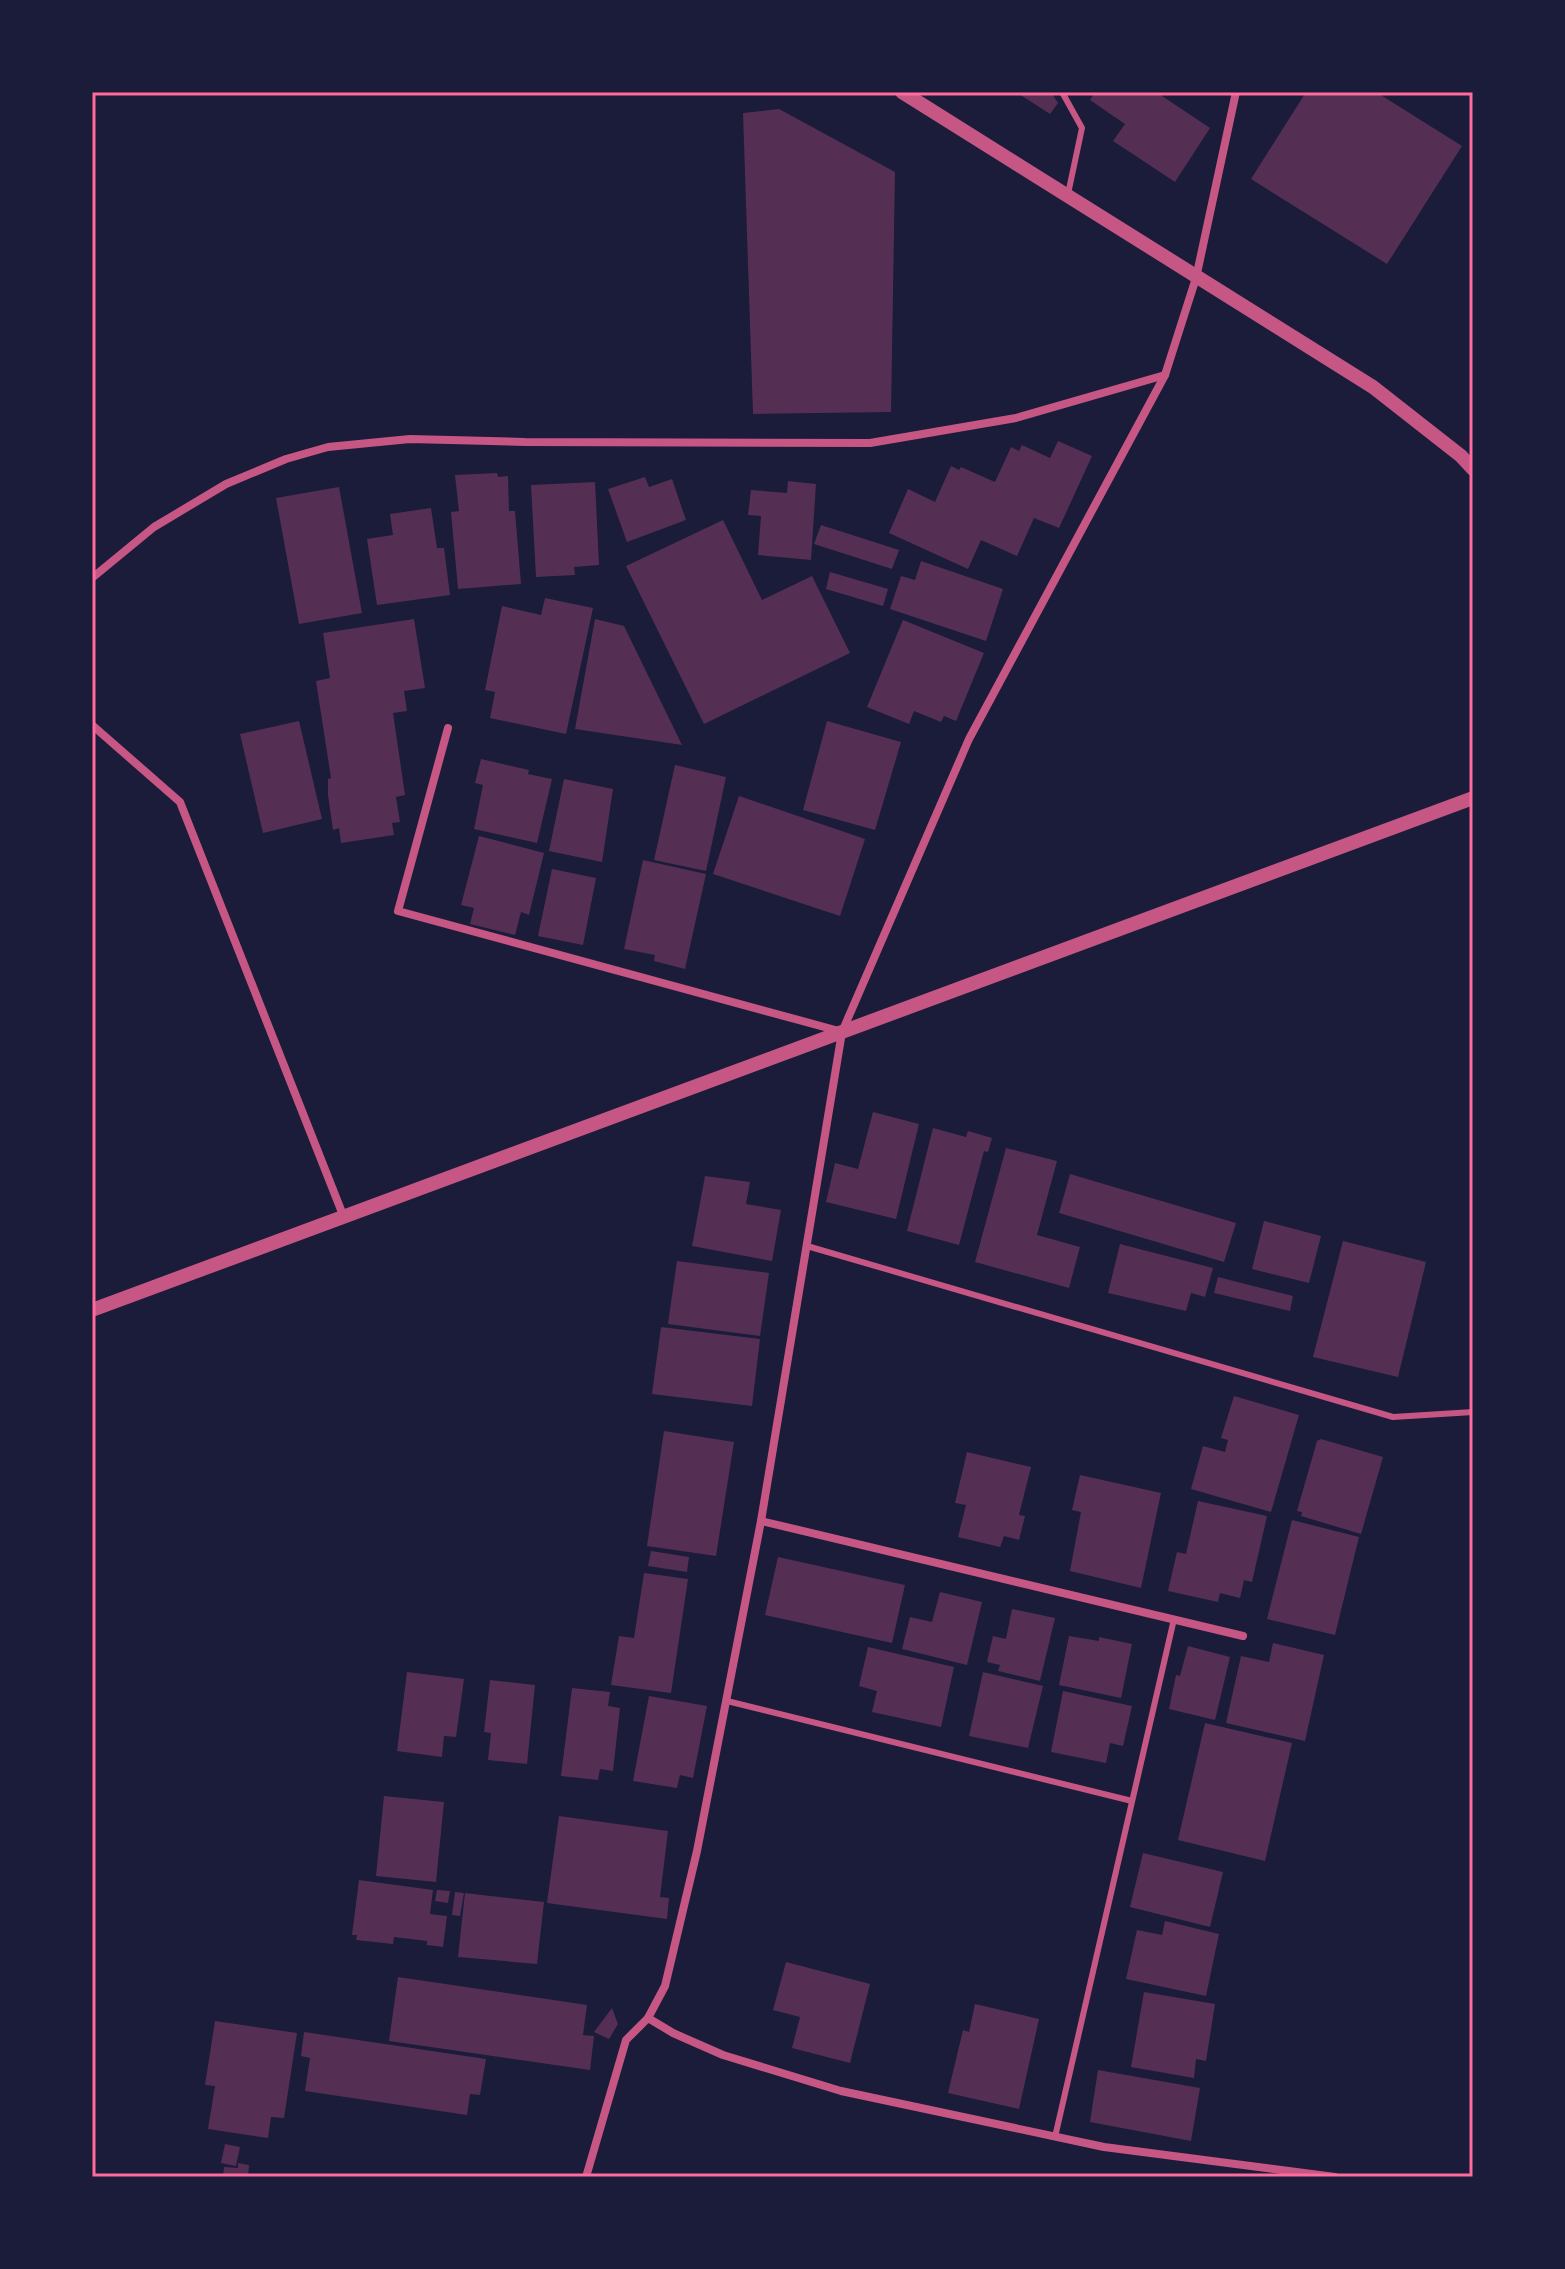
<svg xmlns="http://www.w3.org/2000/svg" width="1565" height="2269" viewBox="0 0 1565 2269" font-family="'Public Sans',sans-serif">
	<style>
		.building { fill: #542f53 }
		.lines { fill: none; stroke-linecap: round; stroke-linejoin: round }
		.service { stroke: #c65784; stroke-width: 6 }
		.minor { stroke: #c65784; stroke-width: 8 }
		.tertiary { stroke: #c65784; stroke-width: 14 }
		.neatline { fill: none; stroke: #ff6b9d; stroke-width: 3 }
	</style>
	<rect width="100%" height="100%" fill="#1b1b3a"/>
	<g class="building">
		<polygon points="1016,92 1051,92 1058,103 1050,114"/>
		<polygon points="1095,92 1156,92 1210,128 1175,182 1113,141 1125,124 1090,100"/>
		<polygon points="1306,92 1376,92 1462,146 1387,264 1251,179"/>
		<polygon points="779,109 895,172 891,412 753,414 743,113"/>
		<polygon points="1058,441 1092,456 1059,528 1034,518 1017,556 981,540 968,569 889,533 908,489 935,502 951,466 959,470 961,467 995,482 1011,447 1019,451 1022,445 1050,458"/>
		<polygon points="497,473 498,477 508,476 509,511 515,511 521,584 458,589 451,512 459,511 455,475"/>
		<polygon points="645,477 649,487 672,479 686,520 627,542 608,489"/>
		<polygon points="788,481 816,484 811,560 758,555 761,516 748,515 751,490 787,493"/>
		<polygon points="595,482 599,565 574,567 575,575 536,577 531,485"/>
		<polygon points="339,487 362,613 299,624 276,498"/>
		<polygon points="431,508 437,548 444,548 450,595 377,605 367,539 393,535 390,514"/>
		<polygon points="723,520 762,600 812,576 850,653 704,724 626,566"/>
		<polygon points="821,525 899,550 892,569 814,544"/>
		<polygon points="921,561 1003,589 986,641 890,609 901,576 915,580"/>
		<polygon points="830,572 888,589 883,606 826,589"/>
		<polygon points="545,598 593,608 566,734 490,718 495,692 485,690 502,606 541,615"/>
		<polygon points="414,619 425,688 404,691 407,711 393,713 405,795 396,797 400,822 392,823 394,835 341,843 339,828 333,830 328,795 328,779 331,778 316,681 330,678 323,633"/>
		<polygon points="595,619 624,626 682,745 575,729"/>
		<polygon points="903,620 984,653 956,721 944,716 941,722 914,711 909,724 867,707"/>
		<polygon points="299,721 322,819 263,833 240,734"/>
		<polygon points="827,721 901,742 875,830 803,810"/>
		<polygon points="481,759 529,770 528,774 552,779 537,843 474,829 483,785 475,783"/>
		<polygon points="675,765 726,777 706,871 654,860"/>
		<polygon points="564,779 613,789 602,862 549,851"/>
		<polygon points="739,796 865,839 840,916 713,874"/>
		<polygon points="479,836 544,853 529,915 521,912 515,935 470,924 474,908 461,905"/>
		<polygon points="643,860 706,874 685,969 654,961 655,955 624,949"/>
		<polygon points="552,869 596,878 583,945 538,936"/>
		<polygon points="873,1112 919,1124 896,1219 826,1202 835,1163 858,1169"/>
		<polygon points="933,1128 966,1137 968,1131 992,1138 988,1152 984,1151 959,1245 907,1231"/>
		<polygon points="1006,1148 1057,1161 1037,1235 1080,1247 1069,1288 975,1262"/>
		<polygon points="1070,1174 1236,1223 1224,1262 1059,1213"/>
		<polygon points="705,1176 750,1182 746,1204 781,1210 772,1261 692,1246"/>
		<polygon points="1264,1221 1321,1236 1309,1283 1252,1269"/>
		<polygon points="1343,1241 1426,1262 1398,1377 1313,1357"/>
		<polygon points="1120,1244 1213,1268 1205,1297 1191,1293 1186,1311 1108,1293"/>
		<polygon points="677,1261 769,1273 760,1336 668,1324"/>
		<polygon points="1218,1277 1293,1296 1290,1311 1214,1293"/>
		<polygon points="661,1327 760,1339 752,1406 652,1394"/>
		<polygon points="1234,1396 1299,1415 1271,1512 1191,1489 1203,1446 1225,1452 1228,1440 1221,1438"/>
		<polygon points="664,1431 734,1442 716,1556 647,1546"/>
		<polygon points="1321,1439 1383,1457 1361,1534 1301,1516 1302,1512 1297,1511 1317,1441"/>
		<polygon points="967,1452 1031,1467 1019,1515 1025,1516 1019,1540 1004,1536 1000,1547 958,1537 966,1505 955,1503"/>
		<polygon points="1080,1475 1161,1493 1141,1588 1070,1571 1081,1512 1072,1510"/>
		<polygon points="1198,1501 1267,1516 1252,1582 1244,1580 1240,1598 1220,1593 1218,1602 1168,1591 1177,1552 1186,1554"/>
		<polygon points="1292,1520 1359,1537 1335,1635 1267,1619"/>
		<polygon points="651,1551 689,1557 687,1572 648,1566"/>
		<polygon points="778,1557 905,1585 892,1643 765,1615"/>
		<polygon points="644,1573 688,1579 671,1693 611,1685 619,1636 634,1638"/>
		<polygon points="940,1592 982,1602 967,1665 902,1649 910,1617 932,1622"/>
		<polygon points="1012,1609 1055,1618 1040,1681 998,1671 1000,1665 987,1662 993,1636 1006,1639"/>
		<polygon points="1069,1636 1099,1641 1099,1637 1132,1644 1121,1698 1059,1685"/>
		<polygon points="1273,1643 1324,1655 1305,1741 1226,1723 1241,1656 1269,1662"/>
		<polygon points="1188,1646 1230,1657 1215,1720 1169,1709 1176,1675 1180,1676"/>
		<polygon points="868,1647 954,1667 941,1727 872,1712 877,1691 859,1686"/>
		<polygon points="407,1672 464,1679 456,1737 444,1736 442,1757 397,1751"/>
		<polygon points="983,1672 1043,1686 1028,1748 969,1736"/>
		<polygon points="490,1680 535,1685 527,1764 488,1760 491,1733 484,1732"/>
		<polygon points="572,1688 610,1692 608,1706 620,1708 613,1771 600,1769 598,1780 561,1776"/>
		<polygon points="1063,1691 1132,1706 1123,1746 1110,1743 1106,1763 1051,1752"/>
		<polygon points="649,1696 707,1706 693,1778 680,1775 677,1788 633,1781"/>
		<polygon points="1205,1723 1292,1743 1265,1861 1178,1840"/>
		<polygon points="384,1796 444,1802 436,1882 376,1876"/>
		<polygon points="559,1816 668,1831 660,1897 669,1898 667,1919 547,1903"/>
		<polygon points="1143,1853 1223,1872 1210,1927 1130,1907"/>
		<polygon points="359,1880 433,1890 430,1914 447,1916 443,1947 427,1945 427,1941 394,1937 393,1944 356,1940 357,1935 352,1935"/>
		<polygon points="437,1890 450,1891 448,1903 435,1901"/>
		<polygon points="455,1892 464,1893 460,1916 452,1915"/>
		<polygon points="465,1893 544,1902 537,1964 458,1957"/>
		<polygon points="1165,1921 1219,1934 1206,1996 1126,1979 1137,1930 1162,1935"/>
		<polygon points="786,1962 870,1984 850,2063 792,2048 800,2017 773,2010"/>
		<polygon points="398,1977 587,2005 583,2035 594,2036 590,2070 389,2041"/>
		<polygon points="1144,1992 1215,2004 1206,2061 1196,2059 1194,2078 1131,2067"/>
		<polygon points="975,2004 1039,2019 1019,2109 948,2093 963,2030 969,2032"/>
		<polygon points="612,2008 618,2024 609,2039 594,2032"/>
		<polygon points="215,2021 297,2033 284,2118 271,2117 268,2138 208,2129 215,2086 205,2085"/>
		<polygon points="304,2032 486,2059 480,2095 470,2094 467,2115 305,2091 310,2058 301,2056"/>
		<polygon points="1098,2070 1200,2088 1191,2141 1090,2122"/>
		<polygon points="225,2144 240,2147 236,2166 221,2163"/>
		<polygon points="238,2163 249,2165 248,2177 223,2177 224,2167 238,2168"/>
	</g>
	<g class="lines">
		<g class="service">
			<polyline points="1062,92 1082,128 1068,194"/>
			<polyline points="807,1246 1393,1417 1473,1412"/>
			<polyline points="727,1701 1132,1801"/>
			<polyline points="1055,2137 1174,1619"/>
		</g>
		<g class="minor">
			<polyline points="1165,375 969,739 842,1032 761,1521 697,1851 665,1986 648,2018 673,2033 723,2055 841,2091 1104,2147 1335,2177"/>
			<polyline points="92,578 154,527 226,484 286,459 328,447 410,439 525,442 870,443 1016,418 1165,375 1196,278 1236,92"/>
			<polyline points="92,725 180,802 343,1215"/>
			<polyline points="448,728 398,911 839,1031"/>
			<polyline points="761,1521 1243,1636"/>
			<polyline points="586,2177 626,2040 648,2018"/>
		</g>
		<g class="tertiary">
			<polyline points="902,92 1373,387 1461,456 1473,469"/>
			<polyline points="92,1310 1473,798"/>
		</g>
	</g>
	<rect width="1565" height="2269" fill="none" stroke="#1b1b3a" stroke-width="188"/>
	<rect x="94" y="94" width="1377" height="2081" class="neatline"/>
</svg>
